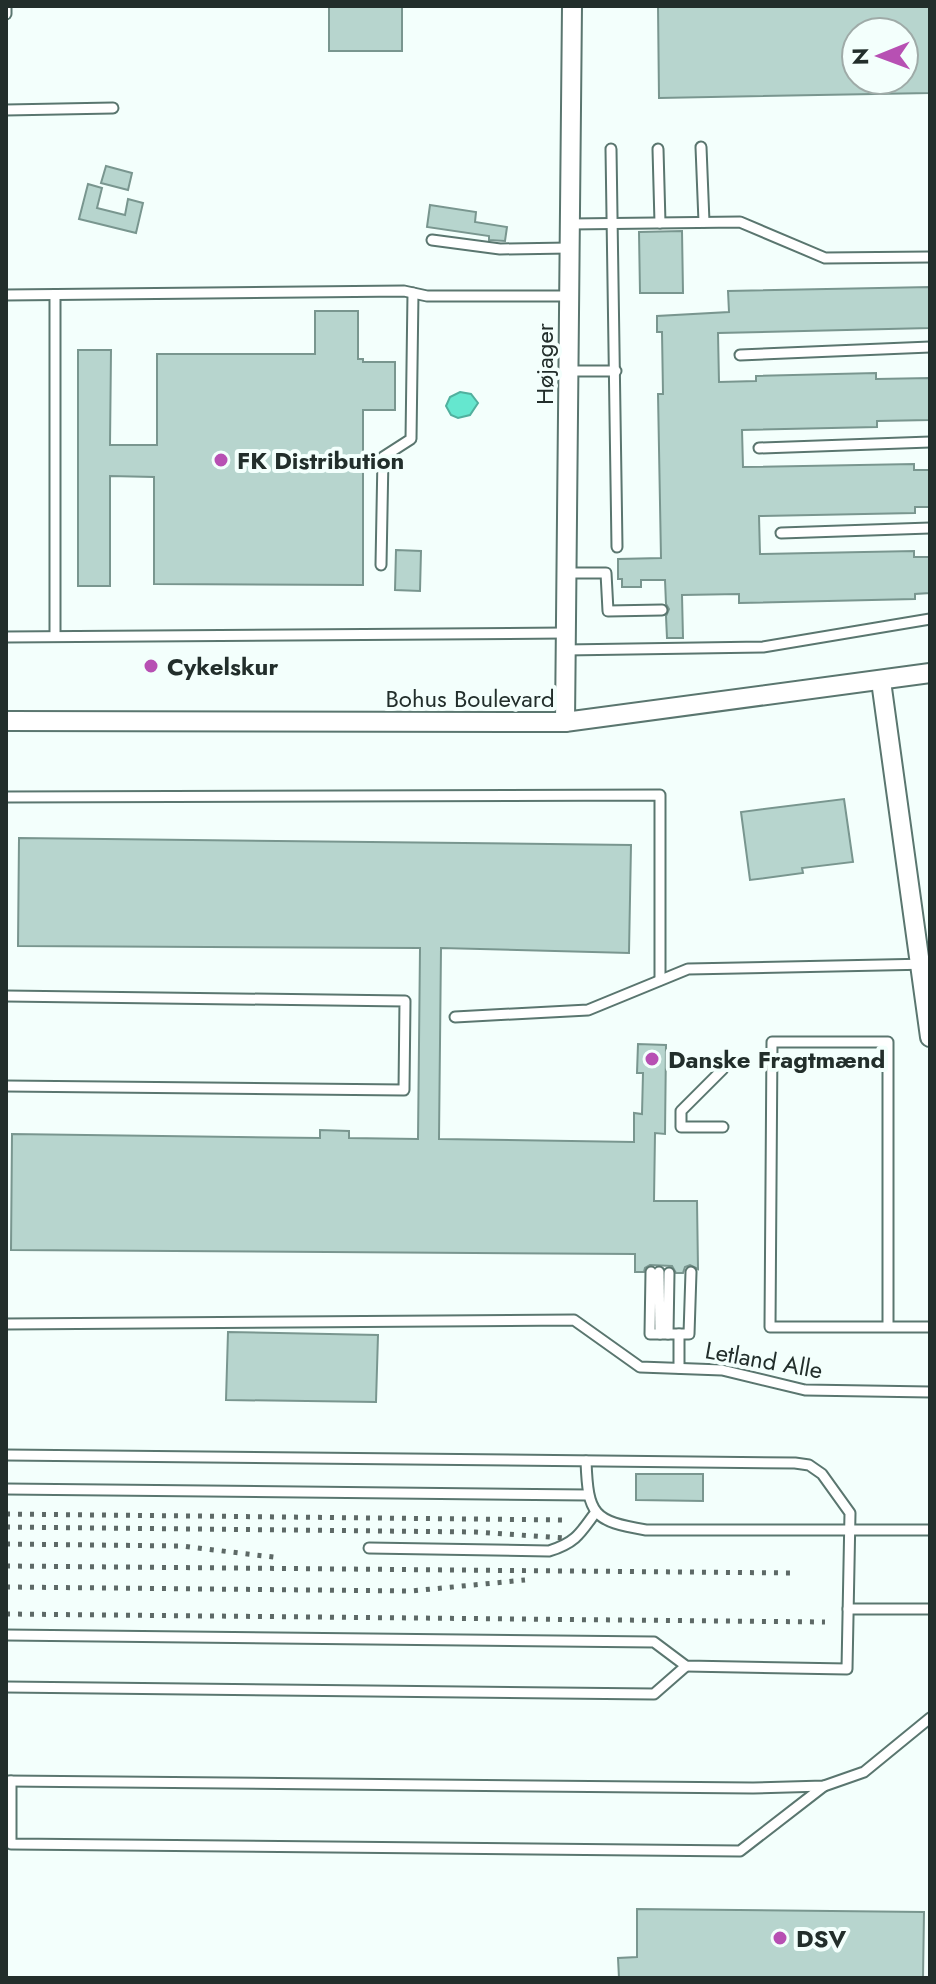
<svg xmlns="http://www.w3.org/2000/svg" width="936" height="1984" viewBox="0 0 936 1984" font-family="Jost,sans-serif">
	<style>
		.water { fill: #65e7cf; stroke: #51b09e; stroke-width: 2 }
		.building { fill: #b7d5ce; stroke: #79968f; stroke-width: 2; fill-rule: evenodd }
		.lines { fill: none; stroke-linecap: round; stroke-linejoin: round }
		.lane-casing { stroke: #5a766f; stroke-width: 13 }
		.street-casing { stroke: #5a766f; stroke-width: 22 }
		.lane { stroke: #fff; stroke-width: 9 }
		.street { stroke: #fff; stroke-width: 18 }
		.rail { stroke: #5d6966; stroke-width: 5; stroke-dasharray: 4 8; stroke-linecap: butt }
		.poi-dot { fill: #b750b3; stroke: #f3fffc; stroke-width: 3 }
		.labels { text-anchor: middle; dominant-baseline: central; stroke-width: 8; stroke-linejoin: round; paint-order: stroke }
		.street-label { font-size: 24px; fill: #222e2b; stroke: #f3fffc }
		.poi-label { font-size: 24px; font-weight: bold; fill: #222e2b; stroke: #f3fffc; text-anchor: start }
	</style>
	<rect width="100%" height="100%" fill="#f3fffc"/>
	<polygon class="water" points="460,392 471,394 478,403 470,415 458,418 451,415 446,406 450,397"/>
	<g class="building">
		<rect x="329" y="6" width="73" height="45"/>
		<path d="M658,6H930V93L659,98ZM856,32H904V80H856Z"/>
		<polygon points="106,166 132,173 128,190 101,183"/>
		<polygon points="88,184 102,188 97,208 125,215 128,199 143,203 136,233 79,219"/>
		<polygon points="430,205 476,212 475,222 507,227 505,241 489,240 489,236 427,227"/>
		<polygon points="682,231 683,293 640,293 639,232"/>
		<polygon points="930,287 930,328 718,333 719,382 756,381 756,376 876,373 876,379 930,378 930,420 877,421 877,427 742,430 743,467 914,464 914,470 930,470 930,507 915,507 915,513 759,516 760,554 914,551 914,557 930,557 930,593 915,594 915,599 739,603 739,594 682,595 683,638 667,638 666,616 669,609 666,604 665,580 641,580 641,587 622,587 622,579 618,579 618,559 661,558 658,394 663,394 662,332 657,332 657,316 729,312 728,291"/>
		<polygon points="315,311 358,311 358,359 363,359 363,362 395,362 395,410 363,410 363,585 154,584 154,477 110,476 110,586 78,586 78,350 111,350 110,445 157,445 157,354 315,354"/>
		<polygon points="396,550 421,551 420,591 395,590"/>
		<polygon points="844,799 853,862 802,868 803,873 750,880 741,812"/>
		<polygon points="19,838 631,845 629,953 441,948 439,1139 634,1142 634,1113 642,1114 643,1073 637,1073 638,1044 666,1045 665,1134 655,1133 654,1201 697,1201 698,1269 690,1265 685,1267 683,1273 676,1273 672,1266 650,1265 645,1268 644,1272 635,1272 635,1254 11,1250 12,1134 320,1138 320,1130 349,1131 349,1138 418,1139 420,948 18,946"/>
		<polygon points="228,1332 378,1335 376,1402 226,1400"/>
		<polygon points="636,1474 703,1474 703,1501 636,1500"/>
		<polygon points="637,1909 924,1912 923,1978 619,1978 618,1958 637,1957"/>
	</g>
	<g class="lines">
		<defs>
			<g id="lane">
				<polyline points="6,14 6,6"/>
				<polyline points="6,110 113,108"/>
				<polyline points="701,147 704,222"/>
				<polyline points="611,149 617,547"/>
				<polyline points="658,149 660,223"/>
				<polyline points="570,224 740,222 825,258 930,257"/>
				<polyline points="432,240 500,249 569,248"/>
				<polyline points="6,295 404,291 427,296 569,296"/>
				<polyline points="55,295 55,636"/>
				<polyline points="740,355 930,347"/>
				<polyline points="568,371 616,371"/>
				<polyline points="759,448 930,442"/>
				<polyline points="781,533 930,528"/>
				<polyline points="381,565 383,457 411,439 413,293"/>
				<polyline points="566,573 606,573 608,611 662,610"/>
				<polyline points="6,637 565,633"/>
				<polyline points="565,650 763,647 930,619"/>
				<polyline points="6,797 660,795 660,980"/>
				<polyline points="6,996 405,1001 404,1090 6,1086"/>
				<polyline points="455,1017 588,1010 688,969 930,964"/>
				<polyline points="723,1069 681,1111 681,1127 723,1127"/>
				<polyline points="651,1272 650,1334 689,1334 691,1272"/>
				<polyline points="659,1272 660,1334"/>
				<polyline points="6,1324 574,1320 640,1367 722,1370 805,1390 930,1392"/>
				<polyline points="888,1327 888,1042 772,1042 770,1327 930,1327"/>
				<polyline points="668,1334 669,1273"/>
				<polyline points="679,1334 679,1368"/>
				<polyline points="6,1455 795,1463 809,1465 822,1474 850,1513 847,1669 686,1666 654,1642 6,1635"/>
				<path d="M586,1461C588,1515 593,1521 646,1530H930"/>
				<polyline points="6,1489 587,1495"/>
				<path d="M369,1548L549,1551C575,1543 580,1534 595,1513"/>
				<polyline points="848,1609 930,1609"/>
				<polyline points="6,1687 654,1694 686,1666"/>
				<polyline points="6,1781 753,1788 824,1786 864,1772 930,1718"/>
				<polyline points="11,1781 11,1844 740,1851 824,1786"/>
			</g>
			<g id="street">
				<polyline points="881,681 930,1037"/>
				<polyline points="6,721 565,722 930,673"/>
				<polyline points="565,722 572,6"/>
			</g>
		</defs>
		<use href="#lane" class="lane-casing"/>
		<use href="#street" class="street-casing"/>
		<use href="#lane" class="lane"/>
		<use href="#street" class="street"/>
		<g class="rail">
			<polyline points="6,1514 562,1520"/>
			<polyline points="6,1527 476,1532 564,1538"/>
			<polyline points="6,1544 181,1546 281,1558"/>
			<polyline points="6,1566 793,1573"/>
			<polyline points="6,1587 411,1591 525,1580"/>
			<polyline points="6,1614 825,1622"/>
		</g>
	</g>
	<g class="poi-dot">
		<circle cx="221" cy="460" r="8"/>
		<circle cx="151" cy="666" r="8"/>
		<circle cx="652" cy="1059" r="8"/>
		<circle cx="780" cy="1938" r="8"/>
	</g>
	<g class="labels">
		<g class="street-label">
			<text transform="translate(544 364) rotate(-90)">Højager</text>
			<text x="470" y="698">Bohus Boulevard</text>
			<text transform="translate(764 1360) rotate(10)">Letland Alle</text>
		</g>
		<g class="poi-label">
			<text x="237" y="460">FK Distribution</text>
			<text x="167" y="666">Cykelskur</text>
			<text x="668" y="1059">Danske Fragtmænd</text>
			<text x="796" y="1938">DSV</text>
		</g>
	</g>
	<rect width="936" height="1984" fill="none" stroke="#222e2b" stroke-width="16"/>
	<g transform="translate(880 56) rotate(269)"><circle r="38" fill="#f3fffc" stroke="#9faba8" stroke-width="2"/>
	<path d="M0-6L14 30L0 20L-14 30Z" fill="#b750b3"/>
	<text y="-12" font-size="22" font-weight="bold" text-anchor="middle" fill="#222e2b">N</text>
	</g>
</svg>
